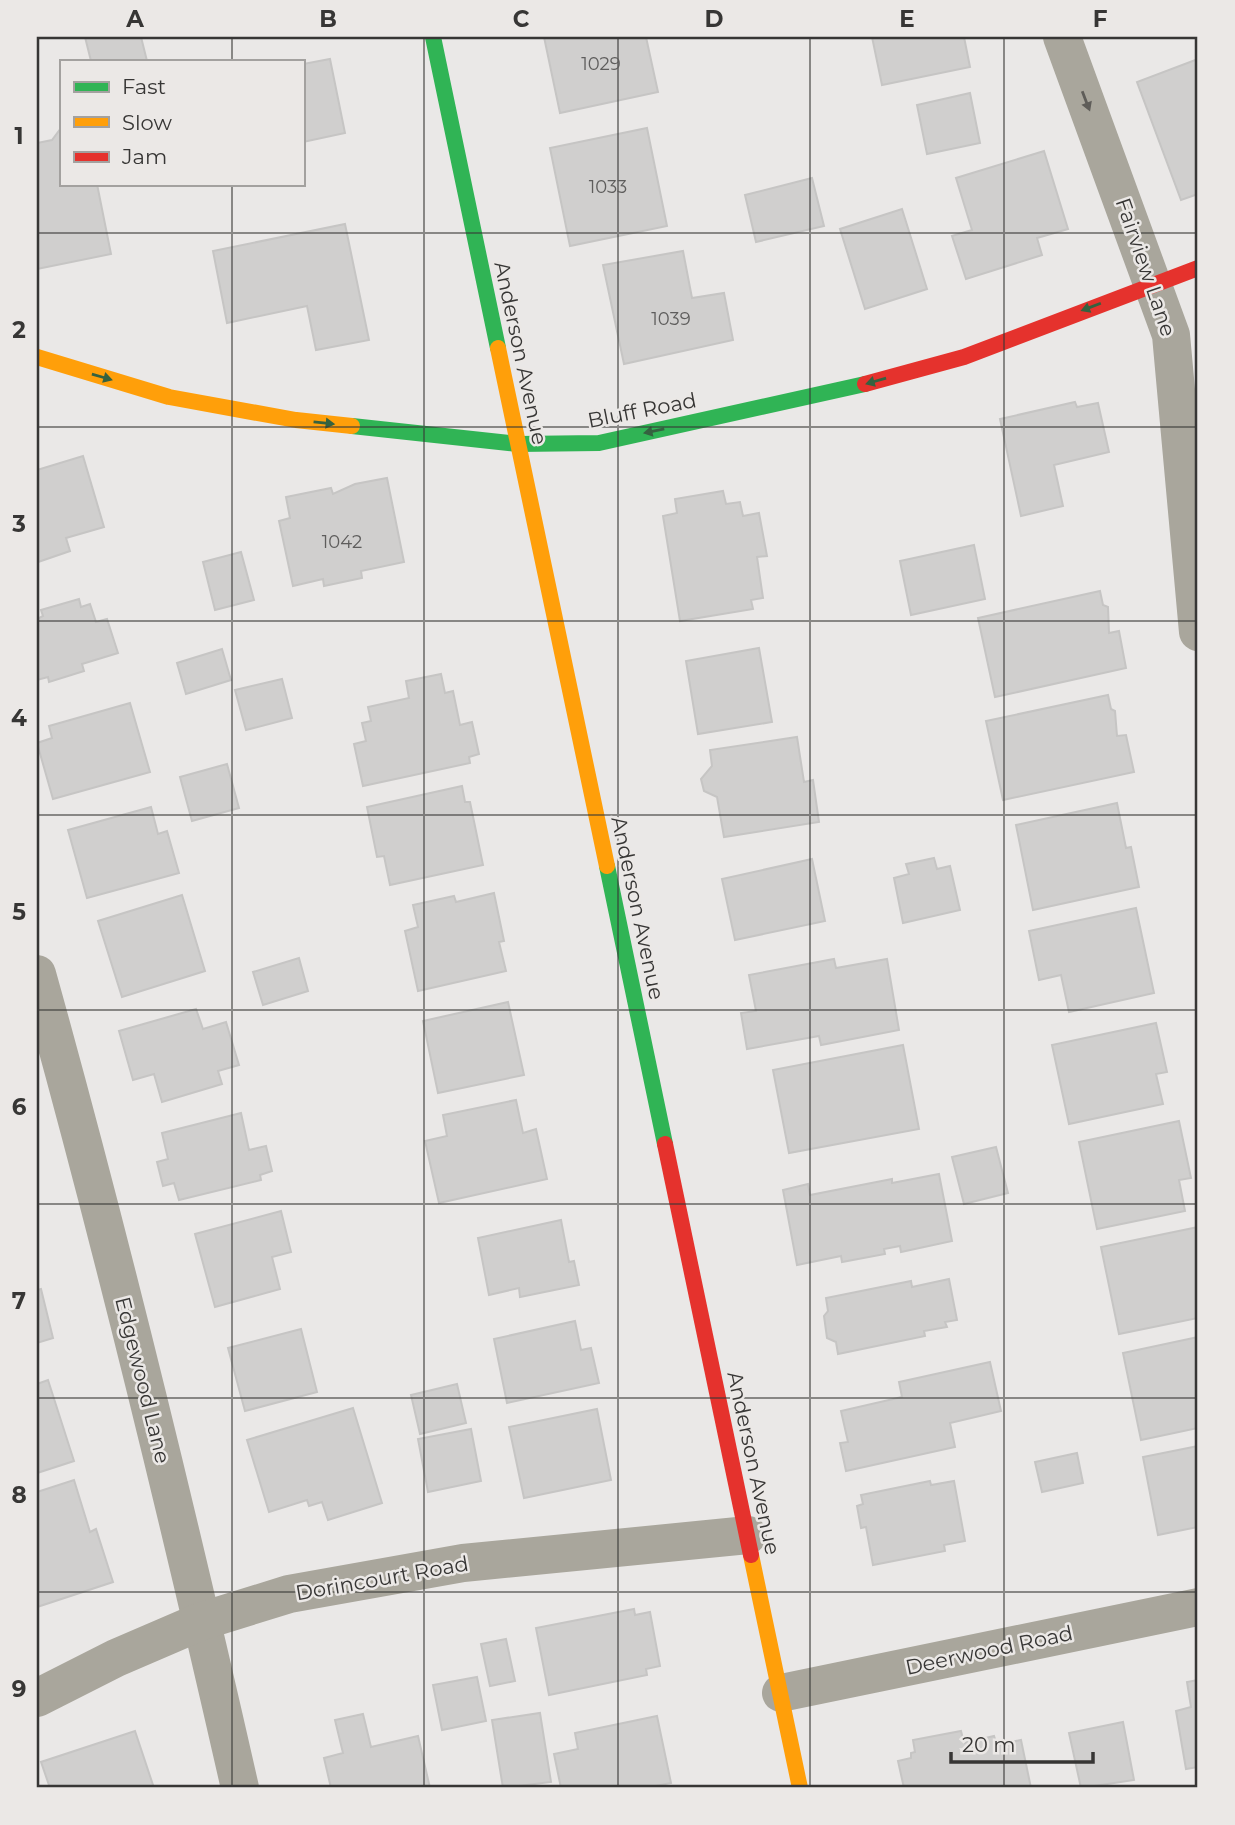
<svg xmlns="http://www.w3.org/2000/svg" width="1235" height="1825" viewBox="0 0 1235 1825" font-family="Montserrat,sans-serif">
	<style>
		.building { fill: #d0cfce; stroke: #c6c5c4; stroke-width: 2 }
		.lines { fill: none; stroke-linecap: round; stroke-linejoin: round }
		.street { stroke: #a9a69c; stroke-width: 38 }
		.fast { stroke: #30b455; stroke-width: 16 }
		.slow { stroke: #ff9f0a; stroke-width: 16 }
		.jam { stroke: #e5322d; stroke-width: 16 }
		.oneway { fill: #5f5d59 }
		.oneway2 { fill: #356240 }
		.grid { fill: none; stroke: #373635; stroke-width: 2; stroke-opacity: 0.55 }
		.labels { text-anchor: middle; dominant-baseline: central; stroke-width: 5; stroke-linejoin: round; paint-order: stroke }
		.number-label { font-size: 18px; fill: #5e5d5c }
		.street-label { font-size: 21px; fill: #373635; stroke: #ebe8e6 }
		.neatline { fill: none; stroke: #373635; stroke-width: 2.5 }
		.grid-label { font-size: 23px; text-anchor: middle; font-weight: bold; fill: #373635 }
	</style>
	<rect width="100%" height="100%" fill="#eae8e7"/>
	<g class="building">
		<polygon points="85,37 141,37 147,61 91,61"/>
		<polygon points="544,37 646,37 658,92 560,113"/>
		<polygon points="872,37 964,37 970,67 882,85"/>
		<polygon points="330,59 345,133 303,142 303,64"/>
		<polygon points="1198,59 1198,194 1181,200 1137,82"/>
		<polygon points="970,93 980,143 927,154 917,105"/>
		<polygon points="61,128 61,184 97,184 111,254 37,269 37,143 52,140"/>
		<polygon points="647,128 667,226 570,246 550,148"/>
		<polygon points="1044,151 1068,229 1037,238 1042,255 966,279 952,236 972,230 956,178"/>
		<polygon points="812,178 824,226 756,242 745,195"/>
		<polygon points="902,209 927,289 865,309 840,229"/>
		<polygon points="345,224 369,340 316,350 307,306 227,323 213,251"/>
		<polygon points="683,251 692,298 724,293 733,340 624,364 603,265"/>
		<polygon points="1075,402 1077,407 1098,403 1109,452 1054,465 1063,506 1021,516 1000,419"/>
		<polygon points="83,456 104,527 66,538 70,551 38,562 37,470"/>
		<polygon points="387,478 404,562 361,571 362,578 324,586 323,579 293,586 279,521 290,518 286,497 331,488 333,494 355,484"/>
		<polygon points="723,491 726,504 740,502 743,516 759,513 767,556 757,557 763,598 751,600 753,609 680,621 663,516 677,513 675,499"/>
		<polygon points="974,545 985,599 911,615 900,561"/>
		<polygon points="241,552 254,600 215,610 203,562"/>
		<polygon points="1100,591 1103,605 1108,607 1109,633 1119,631 1126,668 995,697 978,618"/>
		<polygon points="79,599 81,607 90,604 96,622 107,619 118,653 82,664 84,671 49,682 48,677 37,680 37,619 43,616 41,610"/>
		<polygon points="759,648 772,722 698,734 686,661"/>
		<polygon points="222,649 231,680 186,694 177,663"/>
		<polygon points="441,674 445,693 453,691 460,725 472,722 479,754 469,757 470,763 363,786 354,744 366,741 362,723 371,721 368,707 409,698 406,681"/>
		<polygon points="282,679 292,718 246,730 235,690"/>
		<polygon points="1108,695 1111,709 1115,711 1117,736 1126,735 1134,772 1003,800 986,721"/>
		<polygon points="130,703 150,772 53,799 37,743 52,738 49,726"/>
		<polygon points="797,737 804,782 813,780 819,822 724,837 717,797 704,791 701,779 712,766 710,750"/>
		<polygon points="227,764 239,808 192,821 180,777"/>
		<polygon points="462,786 465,802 470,802 483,865 390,885 384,856 377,857 367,807"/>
		<polygon points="1117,803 1126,848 1131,847 1139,887 1033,910 1016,825"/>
		<polygon points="151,807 158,834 167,831 179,873 87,898 68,830"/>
		<polygon points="934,858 937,869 950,866 960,910 903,923 894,878 909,874 906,864"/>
		<polygon points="812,859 825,921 735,940 722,879"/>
		<polygon points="494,893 504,941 499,942 506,971 418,991 405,931 418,927 413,905 454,896 456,902"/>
		<polygon points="182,895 205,971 122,997 98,921"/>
		<polygon points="1136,908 1154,993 1069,1012 1061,975 1039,980 1029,931"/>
		<polygon points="299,958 308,991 263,1005 253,972"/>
		<polygon points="834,959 836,968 887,959 899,1030 821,1045 819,1036 747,1049 741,1013 756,1011 749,975"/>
		<polygon points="508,1002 524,1075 438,1093 423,1021"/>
		<polygon points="196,1009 203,1029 226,1022 239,1065 218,1071 222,1084 162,1102 154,1074 133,1080 119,1031"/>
		<polygon points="1156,1023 1167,1072 1156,1074 1163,1104 1069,1124 1052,1045"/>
		<polygon points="903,1045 919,1129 789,1153 773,1070"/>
		<polygon points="516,1100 523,1133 536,1129 547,1179 439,1203 425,1141 447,1136 443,1115"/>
		<polygon points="241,1113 249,1150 266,1146 272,1171 260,1175 261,1180 179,1200 174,1183 163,1186 157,1162 168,1159 162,1133"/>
		<polygon points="1179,1121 1191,1178 1179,1180 1185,1211 1097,1229 1079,1142"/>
		<polygon points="996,1147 1008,1193 964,1204 952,1157"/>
		<polygon points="939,1174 952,1241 901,1252 900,1246 884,1249 885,1254 842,1262 841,1256 797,1265 783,1190 808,1184 810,1195 892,1179 892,1183"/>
		<polygon points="281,1211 291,1252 272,1257 280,1289 215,1307 195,1234"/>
		<polygon points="561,1220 569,1262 574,1261 579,1285 520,1297 519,1288 489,1295 478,1238"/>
		<polygon points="1198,1227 1198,1318 1119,1334 1101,1247"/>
		<polygon points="949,1279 957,1320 945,1322 947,1327 924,1331 925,1336 838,1354 836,1342 827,1338 824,1316 828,1311 826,1298 911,1281 912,1287"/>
		<polygon points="41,1289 53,1338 37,1343 37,1290"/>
		<polygon points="575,1321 581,1350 591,1348 599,1383 507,1403 494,1339"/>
		<polygon points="301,1329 317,1392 245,1411 228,1348"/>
		<polygon points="1198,1337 1198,1428 1141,1440 1123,1353"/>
		<polygon points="990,1362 1001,1411 950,1423 955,1447 846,1471 840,1443 848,1442 841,1411 902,1397 899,1382"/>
		<polygon points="48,1380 74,1461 37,1473 37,1384"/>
		<polygon points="457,1384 466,1423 420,1434 411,1395"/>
		<polygon points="353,1408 382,1503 328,1520 322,1502 309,1506 307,1500 269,1512 247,1440"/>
		<polygon points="597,1409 611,1480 524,1498 509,1427"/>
		<polygon points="471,1429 481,1481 428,1492 418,1439"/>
		<polygon points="1198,1446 1198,1527 1158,1535 1143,1457"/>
		<polygon points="1077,1453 1083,1483 1042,1492 1035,1462"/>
		<polygon points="74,1480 90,1532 96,1529 113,1582 37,1607 37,1492"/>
		<polygon points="930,1481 931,1485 954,1481 965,1541 944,1545 945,1551 873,1565 866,1527 861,1528 857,1506 863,1504 861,1495"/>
		<polygon points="634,1609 635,1615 650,1612 660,1666 646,1669 647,1675 549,1695 536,1628"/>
		<polygon points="506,1639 515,1681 490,1686 481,1644"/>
		<polygon points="477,1677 486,1721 442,1730 433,1685"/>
		<polygon points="1198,1680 1198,1767 1186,1769 1176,1711 1191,1707 1187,1682"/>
		<polygon points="540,1713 551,1782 503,1788 492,1720"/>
		<polygon points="363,1714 371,1747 418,1736 430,1788 331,1788 324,1758 343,1753 335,1720"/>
		<polygon points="657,1716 671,1783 645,1788 561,1788 554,1754 578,1749 575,1733"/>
		<polygon points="1123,1722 1134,1780 1081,1788 1069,1733"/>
		<polygon points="135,1731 154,1788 50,1788 41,1762"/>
		<polygon points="961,1731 964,1743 994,1736 997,1745 1021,1740 1031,1788 904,1788 898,1761 911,1758 911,1753 915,1752 913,1740"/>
	</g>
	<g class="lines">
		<g class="street">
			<polyline points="1062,37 1171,335 1198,632"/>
			<path d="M37,974C112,1243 178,1515 240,1788"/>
			<polyline points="781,1693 1198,1607"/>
			<polyline points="37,1698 116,1658 202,1621 289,1594 463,1563 748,1535"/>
		</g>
		<g class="fast">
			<polyline points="433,37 498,348"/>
			<polyline points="352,426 518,444 599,443 865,384"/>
			<polyline points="607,866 665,1144"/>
		</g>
		<g class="slow">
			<polyline points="498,348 607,866"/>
			<polyline points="37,357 169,397 296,420 352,426"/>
			<polyline points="751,1555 800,1788"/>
		</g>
		<g class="jam">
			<polyline points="865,384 964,357 1198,268"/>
			<polyline points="665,1144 751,1555"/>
		</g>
	</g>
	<defs><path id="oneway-solid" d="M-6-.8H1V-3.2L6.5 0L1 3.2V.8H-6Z" transform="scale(1.75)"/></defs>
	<use class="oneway" href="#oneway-solid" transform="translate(1086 101) rotate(69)"/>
	<g class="oneway2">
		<use href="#oneway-solid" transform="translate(1091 307) rotate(159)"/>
		<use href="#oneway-solid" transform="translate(102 377) rotate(16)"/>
		<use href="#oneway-solid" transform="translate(876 381) rotate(164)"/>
		<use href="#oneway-solid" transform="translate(324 423) rotate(6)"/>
		<use href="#oneway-solid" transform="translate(654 431) rotate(168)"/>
	</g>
	<path class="grid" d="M232,37V61M424,37V1788M618,37V1788M810,37V1788M1004,37V1788M232,184V1788M37,233H1198M37,427H1198M37,621H1198M37,815H1198M37,1010H1198M37,1204H1198M37,1398H1198M37,1592H1198"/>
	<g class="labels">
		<g class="number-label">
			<text x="601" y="64">1029</text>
			<text x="608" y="187">1033</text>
			<text x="671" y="319">1039</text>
			<text x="342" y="542">1042</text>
		</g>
		<g class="street-label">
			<text transform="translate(1146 267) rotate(71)">Fairview Lane</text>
			<text transform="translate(521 353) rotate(78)">Anderson Avenue</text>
			<text transform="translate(642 410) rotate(-11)">Bluff Road</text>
			<text transform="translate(638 908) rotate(78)">Anderson Avenue</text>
			<text transform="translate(143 1380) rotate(76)">Edgewood Lane</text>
			<text transform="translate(754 1463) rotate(78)">Anderson Avenue</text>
			<text transform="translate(382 1578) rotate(-10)">Dorincourt Road</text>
			<text transform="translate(989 1650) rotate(-12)">Deerwood Road</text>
		</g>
	</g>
	<rect width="1235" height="1825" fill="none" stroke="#ebe8e6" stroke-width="77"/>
	<rect x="60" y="60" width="245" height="126" fill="#ebe8e6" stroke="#a3a19f" stroke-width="2"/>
	<rect x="74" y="82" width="35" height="10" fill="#30b455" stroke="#a3a19f" stroke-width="2"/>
	<text x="122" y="94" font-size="21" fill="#373635">Fast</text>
	<rect x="74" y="117" width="35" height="10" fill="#ff9f0a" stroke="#a3a19f" stroke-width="2"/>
	<text x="122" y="130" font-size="21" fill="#373635">Slow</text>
	<rect x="74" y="152" width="35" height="10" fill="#e5322d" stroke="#a3a19f" stroke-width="2"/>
	<text x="122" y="164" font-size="21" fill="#373635">Jam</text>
	<path d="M951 1752v10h142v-10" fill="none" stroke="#373635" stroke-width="3.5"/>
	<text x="962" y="1752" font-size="21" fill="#373635" stroke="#ebe8e6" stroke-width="5" paint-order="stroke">20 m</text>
	<rect x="38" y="38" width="1158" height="1748" class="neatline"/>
	<g class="grid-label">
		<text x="135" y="27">A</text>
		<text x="328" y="27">B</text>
		<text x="521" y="27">C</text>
		<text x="714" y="27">D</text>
		<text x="907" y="27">E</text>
		<text x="1100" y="27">F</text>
		<text x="19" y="144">1</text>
		<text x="19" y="338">2</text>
		<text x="19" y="532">3</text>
		<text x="19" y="726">4</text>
		<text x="19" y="920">5</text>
		<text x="19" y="1115">6</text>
		<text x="19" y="1309">7</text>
		<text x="19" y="1503">8</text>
		<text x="19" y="1697">9</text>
	</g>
</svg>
